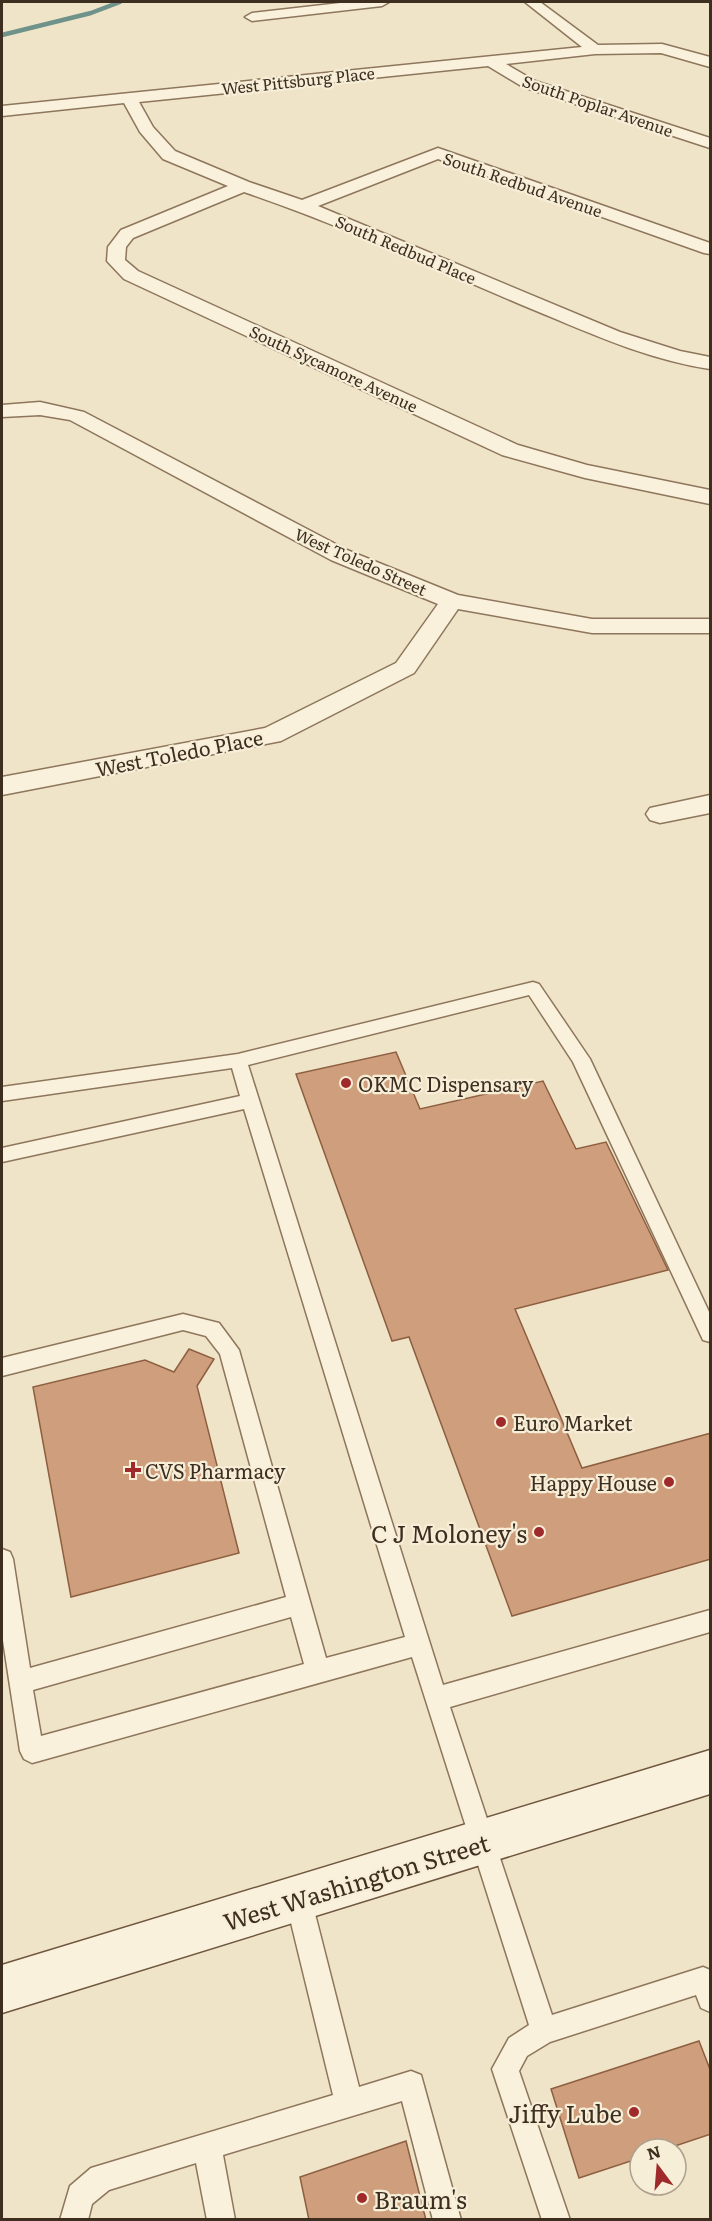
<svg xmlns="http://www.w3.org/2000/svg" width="712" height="2221" viewBox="0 0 712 2221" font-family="Literata,serif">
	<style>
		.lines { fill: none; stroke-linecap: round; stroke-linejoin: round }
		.stream { stroke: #6f938a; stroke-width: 4.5 }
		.building { fill: #cf9f7d; stroke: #8d5f41; stroke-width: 1.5 }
		.lane-casing { stroke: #8d765c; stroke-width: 3 }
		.street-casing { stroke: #8d765c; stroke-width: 3 }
		.secondary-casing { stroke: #6f573f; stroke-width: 3 }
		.lane { fill: #faf1dc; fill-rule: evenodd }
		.street { fill: #faf1dc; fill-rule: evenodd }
		.secondary { fill: #faf1dc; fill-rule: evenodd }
		.poi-dot { fill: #9e2a2b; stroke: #f7eed8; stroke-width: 2 }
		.labels { text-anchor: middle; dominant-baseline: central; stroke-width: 4.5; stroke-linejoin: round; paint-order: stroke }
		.far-street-label { font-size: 16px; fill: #3d2e20; stroke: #f7eed8 }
		.street-label { font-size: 20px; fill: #3d2e20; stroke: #f7eed8 }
		.poi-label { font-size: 20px; fill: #3d2e20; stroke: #f7eed8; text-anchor: start }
		.near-poi-label { font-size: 24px; fill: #3d2e20; stroke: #f7eed8; text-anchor: end }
		.near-street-label { font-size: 24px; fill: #3d2e20; stroke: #f7eed8 }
	</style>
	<rect width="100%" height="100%" fill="#f0e4c8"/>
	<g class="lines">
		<polyline class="stream" points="2,35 91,13 120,2"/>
	</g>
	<g class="building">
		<polygon points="396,1052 420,1109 543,1081 576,1149 606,1142 668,1270 515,1309 582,1468 711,1433 711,1559 512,1616 409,1337 392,1341 296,1074"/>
		<polygon points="189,1349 214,1359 197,1386 239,1553 71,1597 33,1387 145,1360 174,1372"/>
		<polygon points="699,2041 711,2072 711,2134 666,2149 640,2149 640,2158 579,2178 551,2089"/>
		<polygon points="406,2141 426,2220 309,2220 300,2177"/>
	</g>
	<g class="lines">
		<defs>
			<g id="lane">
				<path d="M533,982L539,984L590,1059L710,1314V1342L703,1340L573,1062L529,995L248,1065L443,1685L710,1610V1632L450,1707L552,2015L703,1967L710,1970V2012L701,2008L696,1995L550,2042L527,2056L519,2071L570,2220H542L492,2069L509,2038L529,2025L412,1657L32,1763L24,1759L20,1751L2,1634V1549L10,1552L13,1559L30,1668L286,1597L220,1354L206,1336L183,1330L2,1376V1358L183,1314L219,1323L239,1350L326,1658L405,1637L244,1109L2,1162V1148L240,1096L232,1068L2,1101V1087L238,1054ZM291,1617L304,1664L41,1736L33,1690Z"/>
				<polygon points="298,1885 307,1889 311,1898 359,2087 411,2071 421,2075 461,2220 433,2220 402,2101 223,2155 235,2220 207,2220 196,2163 109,2190 92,2204 88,2220 60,2220 70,2186 91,2168 333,2095 285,1898 289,1889"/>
			</g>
			<g id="street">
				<polygon points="349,2 389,2 382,6 252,21 245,17 252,13"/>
				<path d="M525,2H540L598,45L662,44L710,57V67L661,53L595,54L506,64L535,81L710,138V148L523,87L488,66L139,102L153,127L175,151L249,182L302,200L438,148L710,243V254L704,253L438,159L318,206L620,332L680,351L710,357V369C644,359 583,330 522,305C430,266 338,224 244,192L133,238L126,247L125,260L138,271L518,445L587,465L710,490V504L585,478L502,455L124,279L107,261L108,247L121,230L228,186L163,159L140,132L124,103L2,116V106L582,47Z"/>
				<polygon points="40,402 84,412 347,550 458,595 592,619 710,619 710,633 592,633 458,609 414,673 281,741 2,795 2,777 265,728 396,663 438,604 331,560 70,420 40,415 2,417 2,405"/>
				<polygon points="710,795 710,813 660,823 650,820 646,814 650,808"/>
			</g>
			<polygon id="secondary" points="710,1750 710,1794 2,2013 2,1965"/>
		</defs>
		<use href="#lane" class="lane-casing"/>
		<use href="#street" class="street-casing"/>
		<use href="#secondary" class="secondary-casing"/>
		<use href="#lane" class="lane"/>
		<use href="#street" class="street"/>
		<use href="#secondary" class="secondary"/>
	</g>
	<g class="poi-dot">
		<circle cx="346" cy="1083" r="6"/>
		<circle cx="501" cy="1422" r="6"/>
		<path d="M130 1461h6v6h6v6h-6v6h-6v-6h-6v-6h6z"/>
		<circle cx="669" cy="1482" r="6"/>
		<circle cx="539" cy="1532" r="6"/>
		<circle cx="634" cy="2112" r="6"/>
		<circle cx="362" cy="2198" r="6"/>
	</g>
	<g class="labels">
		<g class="far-street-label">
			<text transform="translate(298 80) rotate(-6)">West Pittsburg Place</text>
			<text transform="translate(598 105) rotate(19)">South Poplar Avenue</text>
			<text transform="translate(523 184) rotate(19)">South Redbud Avenue</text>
			<text transform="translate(406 249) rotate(23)">South Redbud Place</text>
			<text transform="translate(334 368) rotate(25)">South Sycamore Avenue</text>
			<text transform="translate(361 561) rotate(24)">West Toledo Street</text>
		</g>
		<g class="street-label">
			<text transform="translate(179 752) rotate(-11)">West Toledo Place</text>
		</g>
		<g class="poi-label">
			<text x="358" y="1083">OKMC Dispensary</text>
			<text x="513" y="1422">Euro Market</text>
			<text x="145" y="1470">CVS Pharmacy</text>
			<text x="657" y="1482" text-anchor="end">Happy House</text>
		</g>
		<g class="near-poi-label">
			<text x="527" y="1532">C J Moloney's</text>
			<text x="622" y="2112">Jiffy Lube</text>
			<text x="374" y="2198" text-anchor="start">Braum's</text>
		</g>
		<g class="near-street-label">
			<text transform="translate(356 1881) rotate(-17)">West Washington Street</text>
		</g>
	</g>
	<rect width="712" height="2221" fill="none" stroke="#3d2e20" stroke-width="6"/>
	<g transform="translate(658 2167) rotate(344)"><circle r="28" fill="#f7eed8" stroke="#ada18e" stroke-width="1.5"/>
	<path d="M0-4.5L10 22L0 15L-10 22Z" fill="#9e2a2b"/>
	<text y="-9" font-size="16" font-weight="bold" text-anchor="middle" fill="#3d2e20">N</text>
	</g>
</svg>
